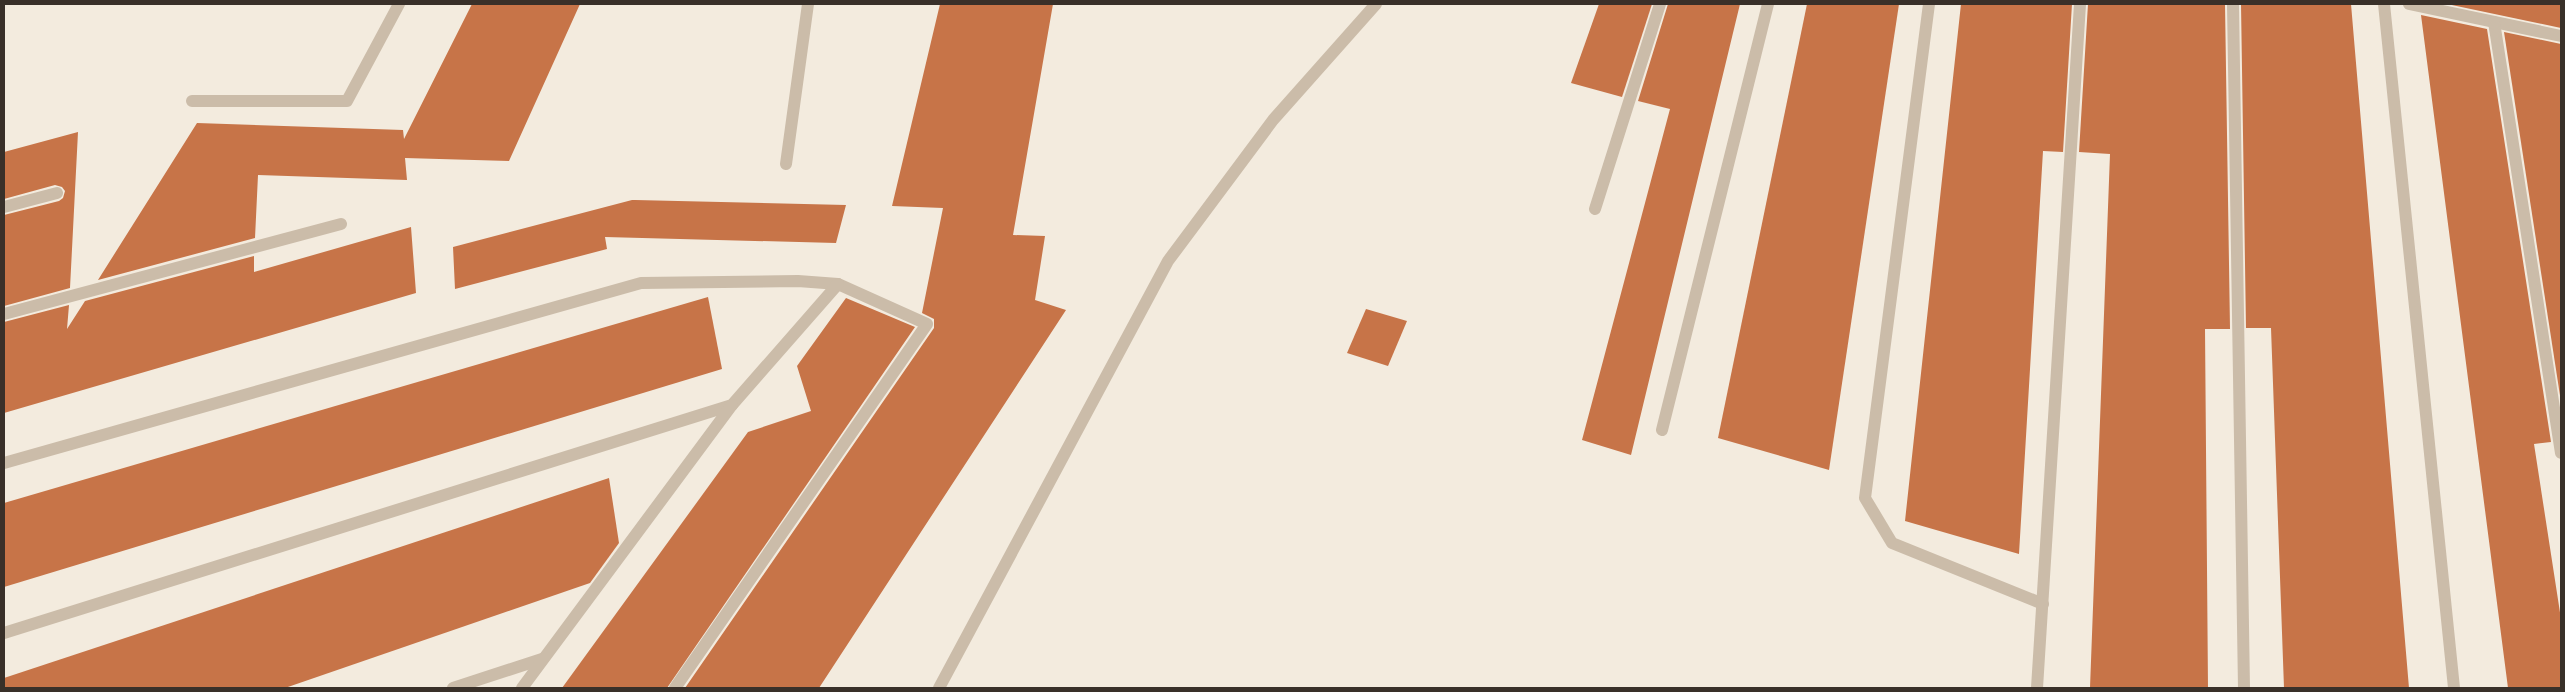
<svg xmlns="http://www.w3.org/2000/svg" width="2565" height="692" viewBox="0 0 2565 692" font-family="'Alegreya Sans',sans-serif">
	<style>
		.building { fill: #c77448 }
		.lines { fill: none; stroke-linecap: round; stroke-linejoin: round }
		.service { stroke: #cbbca9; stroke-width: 12 }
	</style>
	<rect width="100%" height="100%" fill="#f3ebde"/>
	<g class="building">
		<polygon points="472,4 580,4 509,161 405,158 407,180 258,175 255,238 98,280 197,123 403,130 404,139"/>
		<polygon points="940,4 1053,4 1013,235 1045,236 1035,300 1066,310 819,688 685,688 934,328 934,319 922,313 943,208 892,206"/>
		<polygon points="1599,4 1652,4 1622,97 1571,83"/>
		<polygon points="1668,4 1740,4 1631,455 1582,440 1670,109 1638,101"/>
		<polygon points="1807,4 1899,4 1829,470 1718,438"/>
		<polygon points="1961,4 2072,4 2063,152 2043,151 2019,554 1905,521"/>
		<polygon points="2088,4 2225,4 2230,329 2205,329 2208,688 2090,688 2110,154 2079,152"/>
		<polygon points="2241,4 2351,4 2409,688 2284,688 2271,328 2246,328"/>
		<polygon points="2447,4 2561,4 2561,28"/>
		<polygon points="2421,15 2487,29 2551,442 2534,444 2561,619 2561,688 2508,688"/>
		<polygon points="2504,32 2561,44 2561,402"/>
		<polygon points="78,132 70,288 4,306 4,215 59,201 63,198 65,191 62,187 55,185 4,199 4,152"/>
		<polygon points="632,200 635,200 846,205 836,243 605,237 607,249 455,289 453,247"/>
		<polygon points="411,227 416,293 4,413 4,322 69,305 67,329 85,301 254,256 254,272"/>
		<polygon points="708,297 722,369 4,587 4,503"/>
		<polygon points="846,298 915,327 667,688 562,688 748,432 811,411 797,366"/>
		<polygon points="1366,309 1407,321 1388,366 1347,353"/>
		<polygon points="609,478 619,543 590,583 285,688 4,688 4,678"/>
	</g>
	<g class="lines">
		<g class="service">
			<polyline points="1929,4 1865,498 1892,543 2043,604"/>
			<polyline points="2233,4 2244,688"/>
			<polyline points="2384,4 2454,688"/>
			<polyline points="2409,4 2561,36"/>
			<polyline points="2494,22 2561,453"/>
			<polyline points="192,101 347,101 399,4"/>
			<polyline points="786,164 808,4"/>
			<polyline points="4,207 57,193"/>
			<polyline points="1595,209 1660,4"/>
			<polyline points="4,314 341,224"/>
			<polyline points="1662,430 1768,4"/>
			<polyline points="4,463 641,283 798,281 838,284 927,324 675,688"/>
			<polyline points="4,633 732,405 838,284"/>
			<polyline points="453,688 542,659"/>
			<polyline points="522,688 732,405"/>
			<polyline points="939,688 1168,261 1273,120 1376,4"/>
			<polyline points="2037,688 2080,4"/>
		</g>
	</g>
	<rect width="2565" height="692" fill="none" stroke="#393029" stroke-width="10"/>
</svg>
